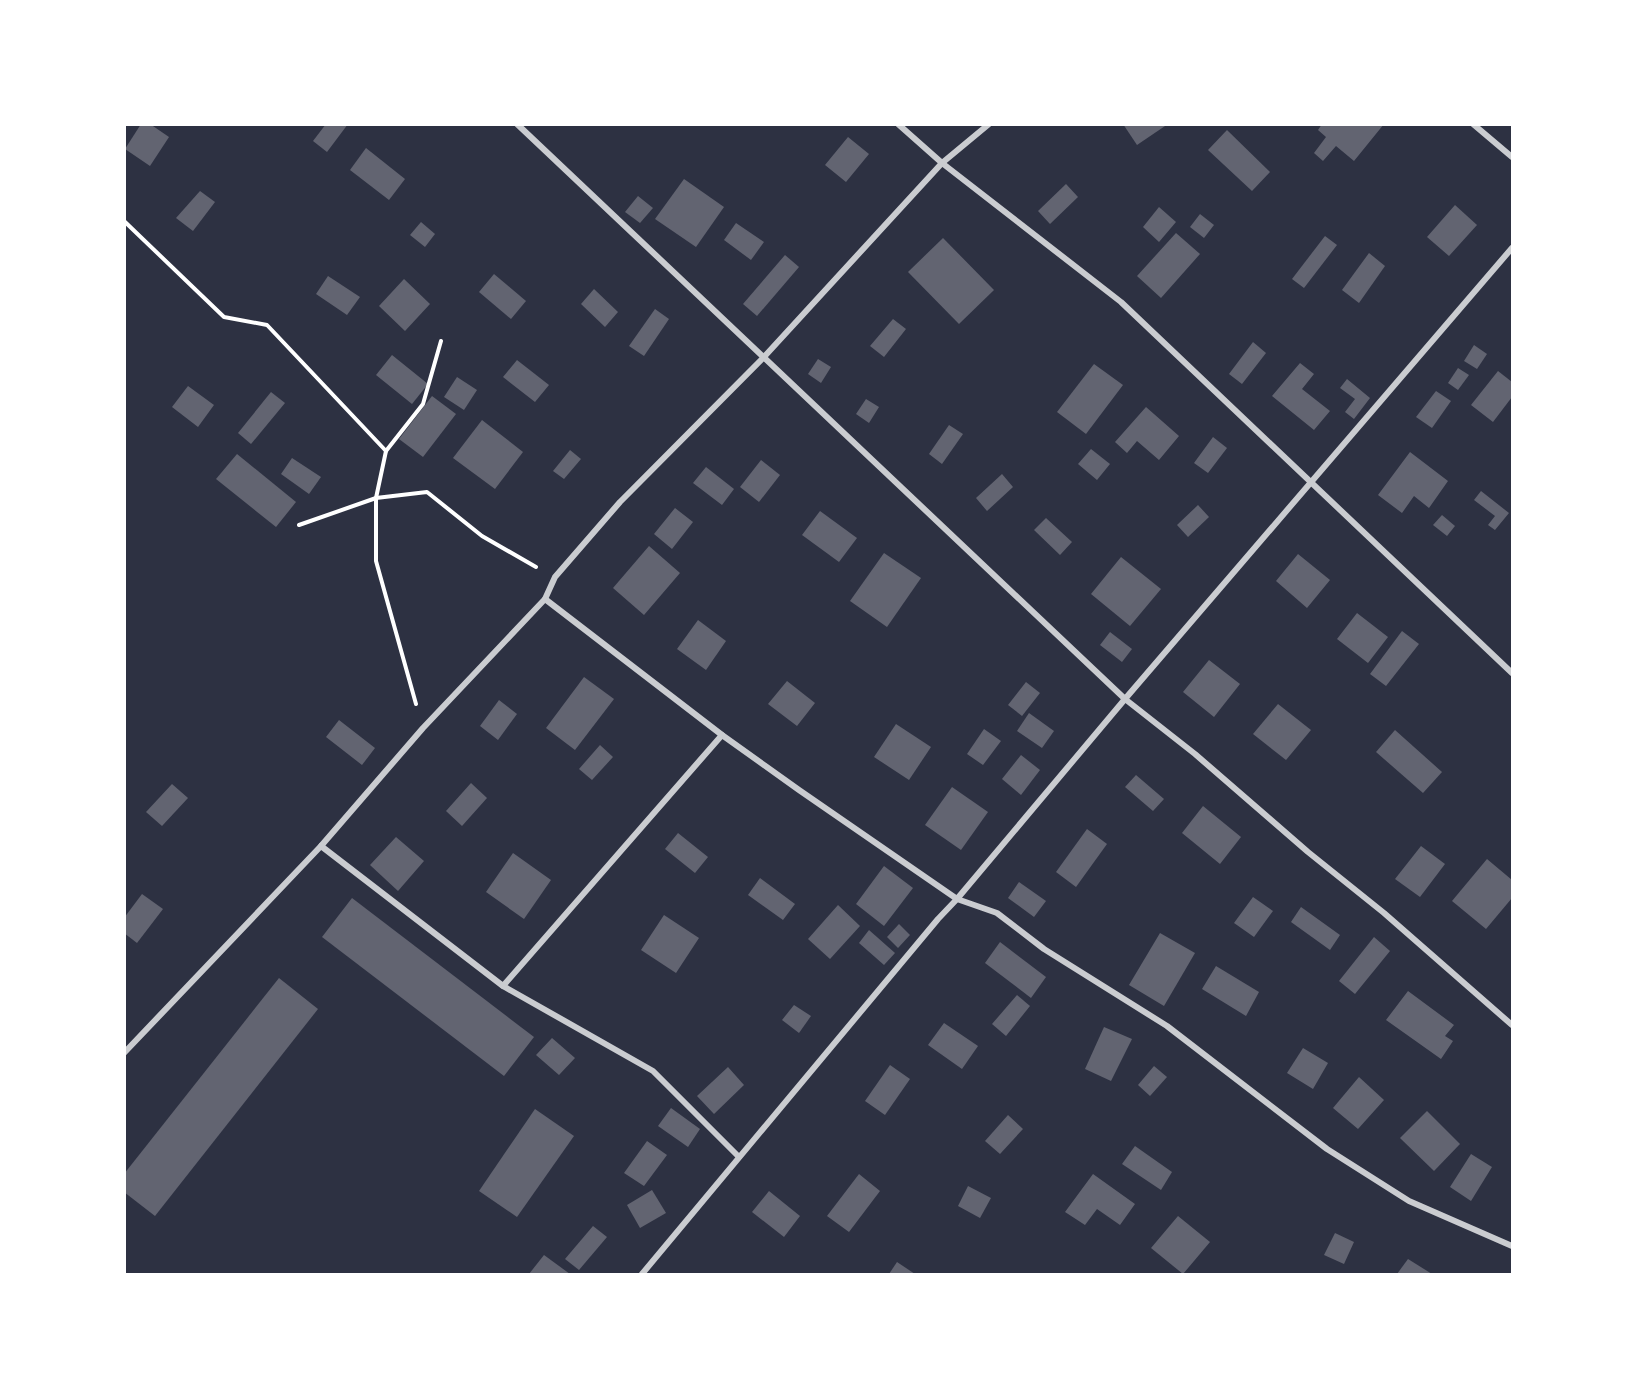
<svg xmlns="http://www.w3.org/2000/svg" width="1637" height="1399" viewBox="0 0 1637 1399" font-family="'Varela Round',sans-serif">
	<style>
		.building { fill: #626471 }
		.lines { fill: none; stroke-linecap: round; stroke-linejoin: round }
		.path { stroke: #fff; stroke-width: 4 }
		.minor { stroke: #caccd0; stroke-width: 6 }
	</style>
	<rect width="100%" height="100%" fill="#2d3142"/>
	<g class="building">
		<polygon points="141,124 150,124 169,137 150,166 125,149"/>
		<polygon points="326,124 348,124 327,152 313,141"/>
		<polygon points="1123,124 1168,124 1137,145"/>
		<polygon points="1322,124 1384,124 1354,161 1336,146 1323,161 1314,153 1326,137 1318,130"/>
		<polygon points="1227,130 1270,172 1252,191 1208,150"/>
		<polygon points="848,137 869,154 846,182 825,165"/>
		<polygon points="366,148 405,179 389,200 350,170"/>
		<polygon points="684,179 724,207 696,247 655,219"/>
		<polygon points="1066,184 1078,197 1050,224 1038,211"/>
		<polygon points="200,191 215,202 193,231 176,218"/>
		<polygon points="638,196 653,208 640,223 625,212"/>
		<polygon points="1455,205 1477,225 1449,256 1427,237"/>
		<polygon points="1159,207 1176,222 1159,242 1143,227"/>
		<polygon points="1200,214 1214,225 1204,238 1190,227"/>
		<polygon points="421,222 435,234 425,247 410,235"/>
		<polygon points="736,223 764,242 751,260 724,240"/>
		<polygon points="1176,233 1200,254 1161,298 1137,276"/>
		<polygon points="1325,236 1337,245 1304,288 1292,279"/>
		<polygon points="943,238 994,290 959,324 908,272"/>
		<polygon points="1369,253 1385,266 1359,303 1342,290"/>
		<polygon points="785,255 799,267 757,316 743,304"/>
		<polygon points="494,274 526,301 511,319 479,292"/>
		<polygon points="328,276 360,297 347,315 316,294"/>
		<polygon points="404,279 430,304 405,331 379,306"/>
		<polygon points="594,289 618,312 605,327 581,304"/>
		<polygon points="655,309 669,319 644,356 629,346"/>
		<polygon points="893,319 906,329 884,357 870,346"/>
		<polygon points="1253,342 1266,353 1242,384 1229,374"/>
		<polygon points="1474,345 1487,354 1477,369 1464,361"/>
		<polygon points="392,355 428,384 412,404 376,375"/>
		<polygon points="818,359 831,367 821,383 808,374"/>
		<polygon points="517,360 549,385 535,402 503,377"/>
		<polygon points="1300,363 1314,374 1302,389 1330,411 1314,430 1272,396"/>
		<polygon points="1094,364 1123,385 1086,434 1057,412"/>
		<polygon points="1458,368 1469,375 1458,390 1448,383"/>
		<polygon points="1498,371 1512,382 1512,397 1493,422 1471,405"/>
		<polygon points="457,377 477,390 464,410 444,397"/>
		<polygon points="1347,379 1370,398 1354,419 1345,412 1355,399 1340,388"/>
		<polygon points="188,386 214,405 198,427 172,407"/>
		<polygon points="1436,391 1451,401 1432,428 1416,417"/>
		<polygon points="271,392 285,403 251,444 238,433"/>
		<polygon points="432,396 456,414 423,457 399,439"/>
		<polygon points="866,399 879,407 869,423 856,414"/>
		<polygon points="1146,407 1179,436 1159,460 1137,441 1127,453 1115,442"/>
		<polygon points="482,420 523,452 495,489 453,458"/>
		<polygon points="949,425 963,434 942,464 929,454"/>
		<polygon points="1213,437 1227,448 1208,473 1194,463"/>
		<polygon points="1091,449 1110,464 1097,480 1078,464"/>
		<polygon points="570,450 581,459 564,479 553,471"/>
		<polygon points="1410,452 1448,481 1429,508 1414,496 1402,513 1378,495"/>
		<polygon points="237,454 296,502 276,527 216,479"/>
		<polygon points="292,458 321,477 309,494 281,474"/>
		<polygon points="761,460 780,475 759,502 740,487"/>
		<polygon points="706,467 734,489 722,505 693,483"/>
		<polygon points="1002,474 1013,487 987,511 976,498"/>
		<polygon points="1481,491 1509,513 1495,530 1488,525 1495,516 1474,500"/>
		<polygon points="1198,505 1209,517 1188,537 1177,525"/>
		<polygon points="675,508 693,522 672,549 654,534"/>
		<polygon points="820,511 857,538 839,562 802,535"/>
		<polygon points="1442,515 1455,526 1447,536 1433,525"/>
		<polygon points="1046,518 1072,542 1060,555 1034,530"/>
		<polygon points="649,546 680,573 644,615 613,588"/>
		<polygon points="884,553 921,578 887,627 850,601"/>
		<polygon points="1298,554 1330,580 1307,608 1276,581"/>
		<polygon points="1121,557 1161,589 1130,626 1091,594"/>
		<polygon points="1357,613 1388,637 1368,663 1337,639"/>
		<polygon points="698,620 726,641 706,670 677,649"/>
		<polygon points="1402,631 1419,644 1386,686 1370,674"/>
		<polygon points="1110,632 1132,649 1122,662 1100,645"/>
		<polygon points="1209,660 1240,684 1214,717 1183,692"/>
		<polygon points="584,677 614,699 575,750 546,728"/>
		<polygon points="787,681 815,703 797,726 768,704"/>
		<polygon points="1026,682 1040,693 1022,716 1008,705"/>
		<polygon points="499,700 517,714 498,740 480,726"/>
		<polygon points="1278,704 1311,730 1286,760 1253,734"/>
		<polygon points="1029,713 1054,731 1042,748 1017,731"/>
		<polygon points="339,720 375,748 362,765 326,737"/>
		<polygon points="896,724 931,747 909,780 874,757"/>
		<polygon points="984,729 1001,741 983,765 967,754"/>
		<polygon points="1395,730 1442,772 1423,793 1376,752"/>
		<polygon points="600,745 613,757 592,780 579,769"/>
		<polygon points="1021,755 1040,770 1021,795 1002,779"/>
		<polygon points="1136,775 1164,799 1153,811 1125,787"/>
		<polygon points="471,783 487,798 462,826 446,811"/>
		<polygon points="172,784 188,798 162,826 146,812"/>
		<polygon points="952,787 988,812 961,850 925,825"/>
		<polygon points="1203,806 1241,837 1220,864 1182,833"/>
		<polygon points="1087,829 1107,844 1076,887 1056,872"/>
		<polygon points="678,833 708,857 695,873 665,849"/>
		<polygon points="396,837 424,861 398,891 370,865"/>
		<polygon points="1421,846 1445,864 1420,897 1395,879"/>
		<polygon points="513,853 551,880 524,919 486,892"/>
		<polygon points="1487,859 1512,880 1512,898 1486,929 1452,901"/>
		<polygon points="884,866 913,888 884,926 856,904"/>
		<polygon points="760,878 795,904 783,920 748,895"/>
		<polygon points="1019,882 1046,901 1034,917 1008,898"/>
		<polygon points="142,894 163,909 137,943 124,933 124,918"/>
		<polygon points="1253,897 1273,911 1254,937 1234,923"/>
		<polygon points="352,898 534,1037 504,1076 322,937"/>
		<polygon points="838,905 860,926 830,959 808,939"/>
		<polygon points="1301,907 1340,935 1330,950 1291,922"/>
		<polygon points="664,915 699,938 676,973 641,950"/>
		<polygon points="899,924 910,935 898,948 887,937"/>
		<polygon points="869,930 895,953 884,965 859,943"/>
		<polygon points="1160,933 1195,953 1164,1006 1129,985"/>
		<polygon points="1374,937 1390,951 1355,994 1339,981"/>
		<polygon points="1000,942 1046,977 1031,998 985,963"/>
		<polygon points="1216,966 1259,992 1246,1016 1202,989"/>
		<polygon points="279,978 318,1009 155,1216 124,1192 124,1174"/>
		<polygon points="1408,991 1454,1025 1445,1036 1453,1041 1441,1059 1386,1020"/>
		<polygon points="1017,995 1030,1006 1006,1036 992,1024"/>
		<polygon points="794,1005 811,1016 799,1033 782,1020"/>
		<polygon points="944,1023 978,1046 962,1069 928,1045"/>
		<polygon points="1104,1027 1132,1039 1111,1081 1085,1069"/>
		<polygon points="552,1038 575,1058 559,1075 536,1055"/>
		<polygon points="1303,1048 1328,1063 1313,1089 1287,1073"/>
		<polygon points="890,1065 910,1079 885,1115 865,1101"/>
		<polygon points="1154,1066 1167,1077 1150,1096 1138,1085"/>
		<polygon points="728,1067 744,1085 714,1114 697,1096"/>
		<polygon points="1359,1077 1384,1100 1358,1129 1333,1108"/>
		<polygon points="671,1108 700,1129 688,1147 658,1126"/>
		<polygon points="535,1109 574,1136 517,1217 479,1191"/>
		<polygon points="1427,1111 1460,1144 1434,1171 1400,1138"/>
		<polygon points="1008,1115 1023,1129 1000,1154 985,1141"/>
		<polygon points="647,1141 667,1155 644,1186 624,1173"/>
		<polygon points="1135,1146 1172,1172 1161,1190 1122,1164"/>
		<polygon points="1471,1154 1492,1167 1471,1201 1450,1187"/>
		<polygon points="859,1174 880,1191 849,1232 827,1216"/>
		<polygon points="1093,1174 1135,1204 1120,1225 1097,1209 1085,1225 1065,1212"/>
		<polygon points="968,1186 991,1198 980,1218 958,1206"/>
		<polygon points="652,1190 666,1213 640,1228 627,1205"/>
		<polygon points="769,1191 800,1216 784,1237 752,1212"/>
		<polygon points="1178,1216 1210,1242 1183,1274 1151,1248"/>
		<polygon points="593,1226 607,1237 579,1270 565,1259"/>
		<polygon points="1335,1233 1354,1242 1344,1264 1324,1255"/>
		<polygon points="544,1255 570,1274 529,1274"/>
		<polygon points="1408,1259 1432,1274 1397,1274"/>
		<polygon points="897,1262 915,1274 889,1274"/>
	</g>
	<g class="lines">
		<g class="path">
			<polyline points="124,221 224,317 267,325 386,451"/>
			<polyline points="299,525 376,498 427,492 482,536 536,567"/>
			<polyline points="416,704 376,561 376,498 386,451 423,404 441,341"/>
		</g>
		<g class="minor">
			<polyline points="517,124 1125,699 1195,754 1308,852 1384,913 1512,1025"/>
			<polyline points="898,124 942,163 1121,302 1512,673"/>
			<polyline points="1473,124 1512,157"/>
			<polyline points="545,599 722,735 799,790 957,899 997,913 1044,949 1167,1026 1327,1149 1409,1201 1512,1246"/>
			<polyline points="321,846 503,986 653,1071 739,1157"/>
			<polyline points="503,986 722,735"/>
			<polyline points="124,1053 321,846 423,728 545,599 555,577 620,502 763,358 942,163 989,124"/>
			<polyline points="642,1274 938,919 957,899 1125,699 1512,248"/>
		</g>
	</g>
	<rect width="1637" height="1399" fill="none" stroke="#ffffff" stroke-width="252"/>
</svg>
